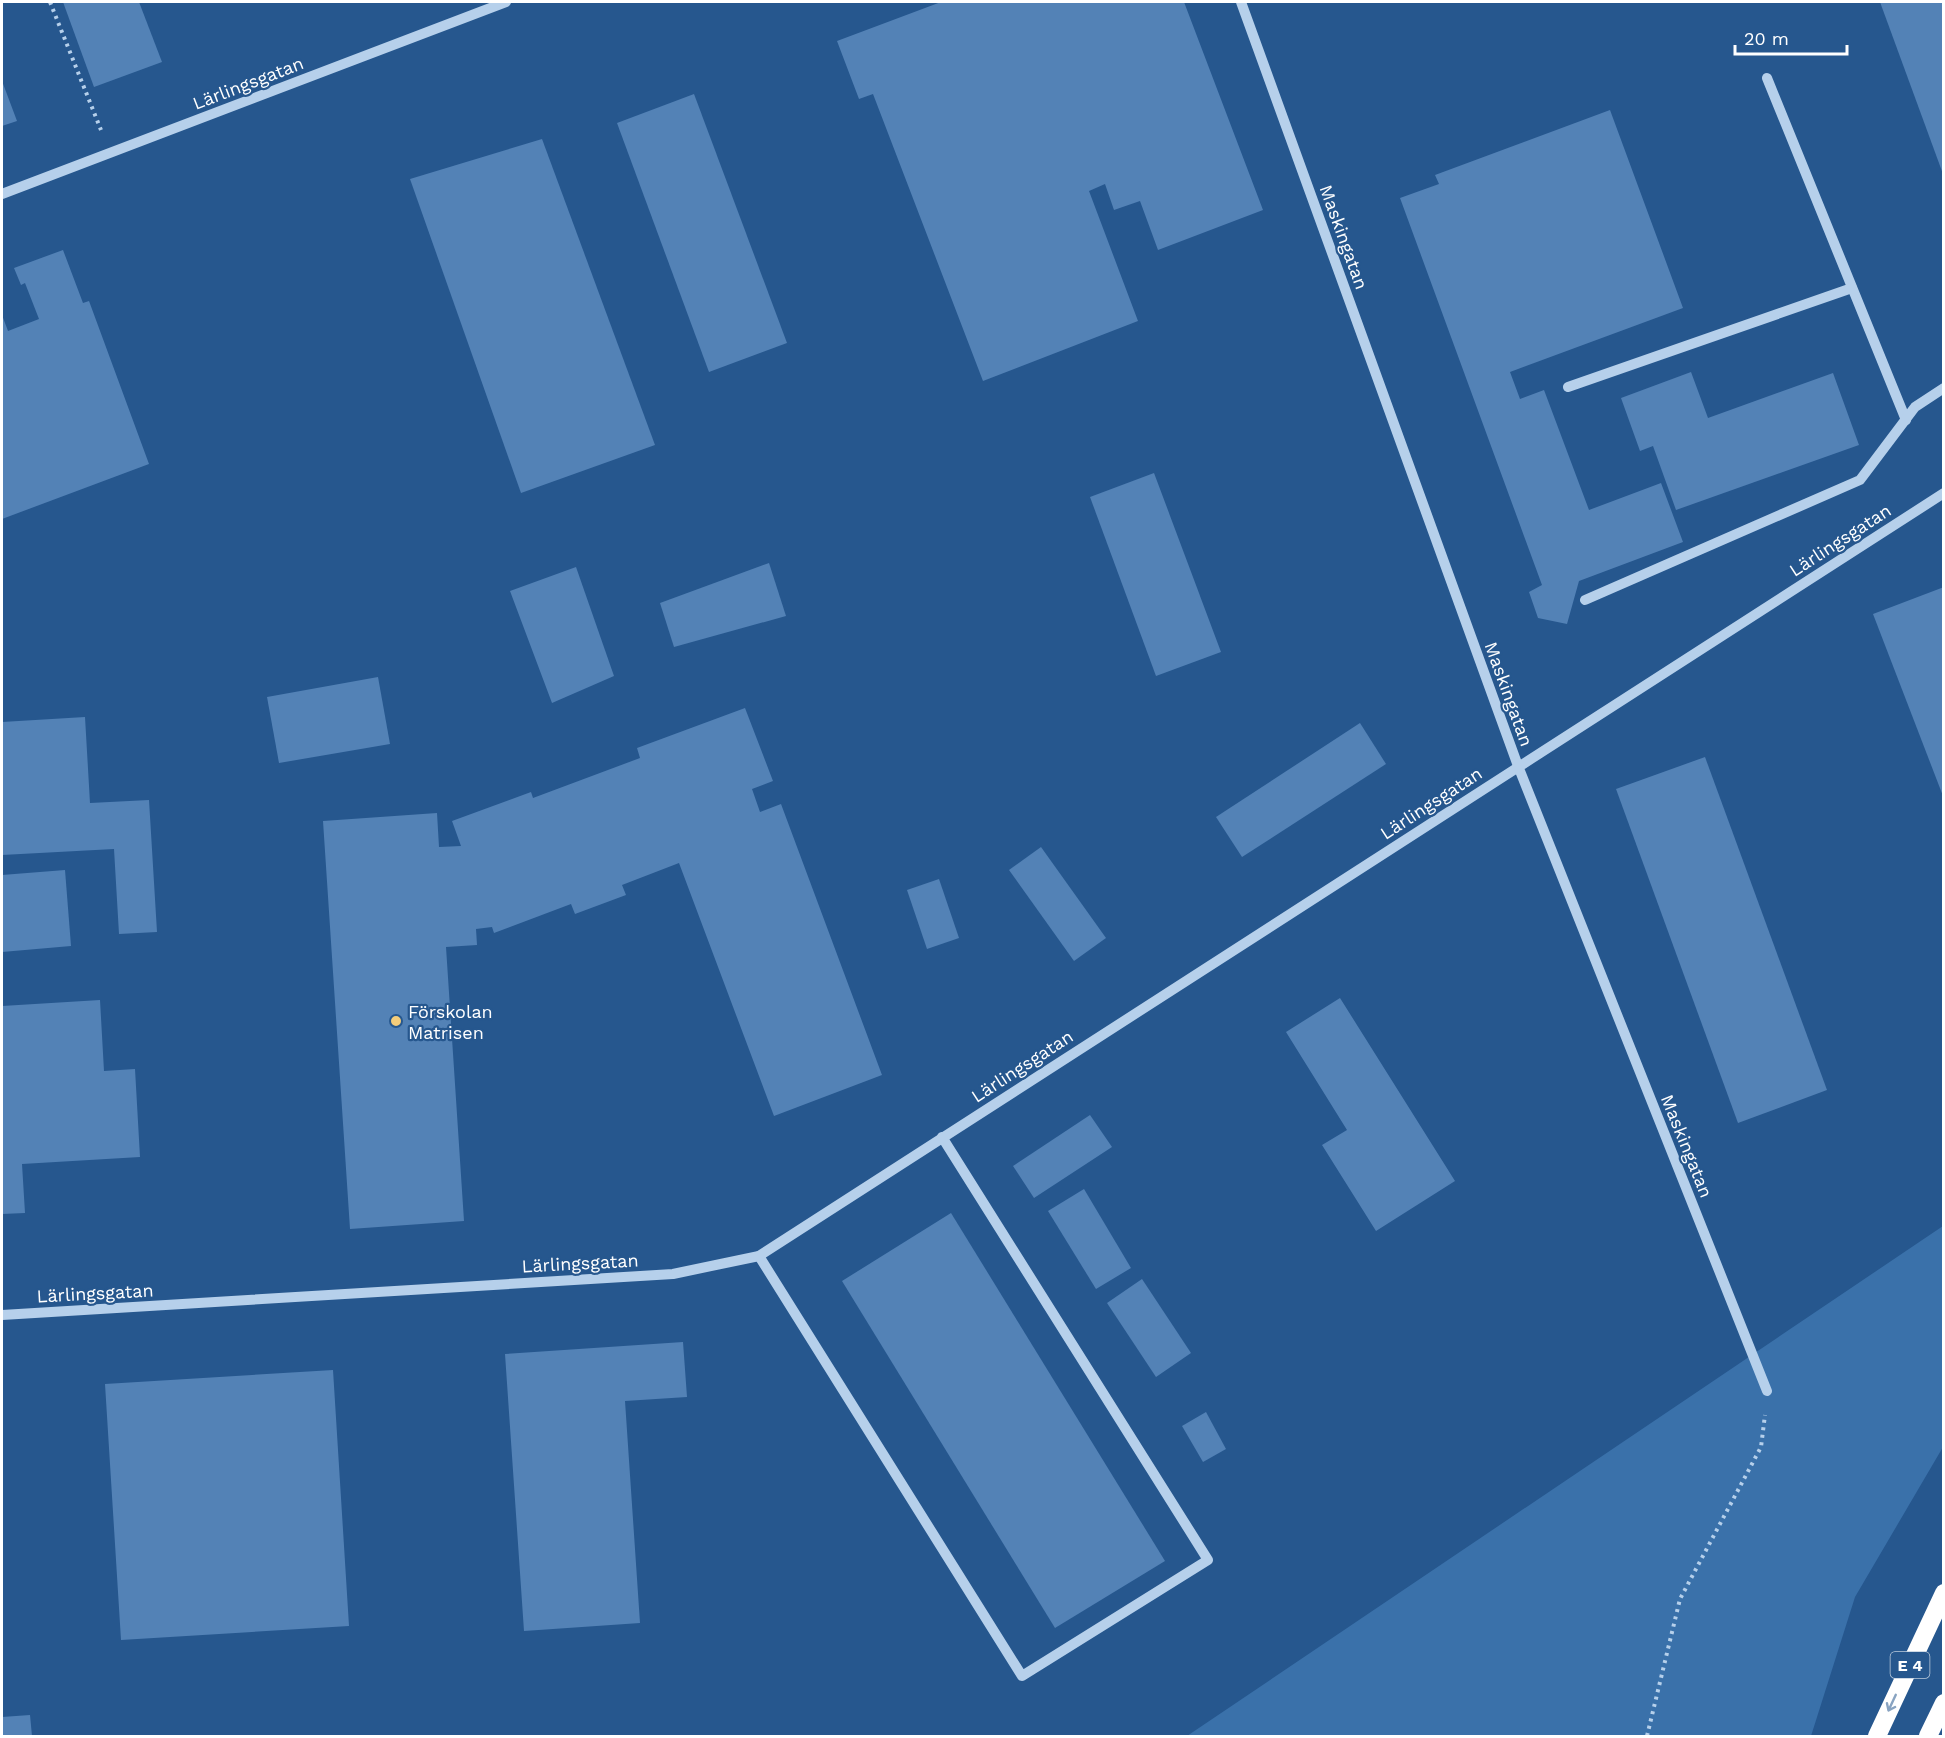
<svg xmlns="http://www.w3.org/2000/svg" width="1945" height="1738" viewBox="0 0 1945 1738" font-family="'Work Sans',sans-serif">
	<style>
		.green { fill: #3a71aa }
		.building { fill: #5382b6 }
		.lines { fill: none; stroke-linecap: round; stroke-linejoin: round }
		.path { stroke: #b6d0eb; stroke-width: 4; stroke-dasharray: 3 4.5; stroke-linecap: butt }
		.minor { stroke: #b6d0eb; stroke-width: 10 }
		.highway { stroke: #fff; stroke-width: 18 }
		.oneway { stroke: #88a3c1 }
		.poi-dot { fill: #f4cd7b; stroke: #26578e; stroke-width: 2 }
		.labels { text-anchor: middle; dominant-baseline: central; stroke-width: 4.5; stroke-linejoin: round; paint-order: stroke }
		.shield { fill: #26578e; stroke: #becddd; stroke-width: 1.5 }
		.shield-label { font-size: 16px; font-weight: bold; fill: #fff }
		.street-label { font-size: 18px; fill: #fff; stroke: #26578e }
		.poi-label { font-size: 18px; fill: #fff; stroke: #26578e; text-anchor: start }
	</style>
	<rect width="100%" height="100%" fill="#26578e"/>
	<polygon class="green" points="1943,1226 1943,1447 1855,1597 1811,1736 1187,1736"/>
	<g class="building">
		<polygon points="63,2 139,2 162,62 94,87"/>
		<polygon points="941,2 1184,2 1263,210 1158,250 1140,201 1114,210 1105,184 1089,191 1138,321 983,381 873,94 859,99 837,41"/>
		<polygon points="1880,2 1944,2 1944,174 1943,174"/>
		<polygon points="2,81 17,121 2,126"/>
		<polygon points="694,94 787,343 709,372 617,123"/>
		<polygon points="1610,110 1683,308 1510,372 1520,399 1544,390 1589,510 1661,483 1683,542 1579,581 1567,624 1538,618 1529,592 1542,585 1400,198 1439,184 1435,175"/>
		<polygon points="542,139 655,445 521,493 410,179"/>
		<polygon points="63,250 83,303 89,301 149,464 2,519 2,315 8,331 39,319 25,283 21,285 14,268"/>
		<polygon points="1691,372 1708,418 1833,373 1859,445 1676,510 1653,446 1640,451 1621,398"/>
		<polygon points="1154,473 1221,652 1156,676 1090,497"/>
		<polygon points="769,563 786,616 674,647 660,603"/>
		<polygon points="576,567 614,676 552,703 510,591"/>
		<polygon points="1944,587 1944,796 1943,796 1873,614"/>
		<polygon points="378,677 390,744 279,763 267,697"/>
		<polygon points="745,708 773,781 752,789 760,812 781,804 882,1075 774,1116 679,863 622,885 626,895 575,914 571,904 494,933 492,927 476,929 477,945 446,947 464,1221 350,1229 323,821 437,813 439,847 461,846 452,821 531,792 533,798 640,758 637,748"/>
		<polygon points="85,717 90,803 149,800 157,932 119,934 114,849 2,855 2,722"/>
		<polygon points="1360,723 1386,764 1242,857 1216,817"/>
		<polygon points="1705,757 1827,1090 1738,1123 1616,789"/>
		<polygon points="1041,847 1106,938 1074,961 1009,870"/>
		<polygon points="65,870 71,946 2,952 2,875"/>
		<polygon points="939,879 959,938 927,949 907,890"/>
		<polygon points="1340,998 1455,1181 1376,1231 1322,1145 1347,1130 1286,1032"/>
		<polygon points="100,1000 104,1071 135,1069 140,1157 22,1164 25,1213 2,1214 2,1006"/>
		<polygon points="1090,1115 1112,1147 1034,1198 1013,1166"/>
		<polygon points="1084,1189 1131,1268 1096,1289 1048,1211"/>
		<polygon points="951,1213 1165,1561 1055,1628 842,1281"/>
		<polygon points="1142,1279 1191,1353 1156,1377 1107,1303"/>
		<polygon points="683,1342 687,1397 625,1401 640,1623 524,1631 505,1354"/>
		<polygon points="333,1370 349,1626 121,1640 105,1384"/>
		<polygon points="1206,1412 1226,1449 1203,1462 1182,1426"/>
		<polygon points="30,1715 32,1736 2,1736 2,1717"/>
	</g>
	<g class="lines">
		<g class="path">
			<polyline points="50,2 101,130"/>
			<polyline points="1647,1736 1680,1599 1761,1447 1765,1415"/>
		</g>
		<g class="minor">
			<polyline points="1241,2 1518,766 1767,1391"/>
			<polyline points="1767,78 1906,420"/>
			<polyline points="2,194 506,2"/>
			<polyline points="1568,387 1852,288"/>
			<polyline points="1585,600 1860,480 1915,407 1944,388"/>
			<polyline points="759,1256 1022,1676 1208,1560 942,1137"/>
			<polyline points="2,1315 673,1274 759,1256 1944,493"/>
		</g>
		<g class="highway">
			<polyline points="1877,1736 1944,1593"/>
			<polyline points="1928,1736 1944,1703"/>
		</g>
	</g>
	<defs><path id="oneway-shaft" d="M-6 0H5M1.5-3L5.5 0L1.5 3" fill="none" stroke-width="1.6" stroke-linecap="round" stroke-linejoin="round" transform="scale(1.5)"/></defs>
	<use class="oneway" href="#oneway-shaft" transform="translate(1892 1703) rotate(115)"/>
	<circle class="poi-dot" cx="396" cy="1021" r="6"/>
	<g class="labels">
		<rect class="shield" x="1890.5" y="1652" width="39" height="26" rx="4.5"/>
		<g class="shield-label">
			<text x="1910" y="1665">E 4</text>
		</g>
		<g class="street-label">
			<text transform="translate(248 83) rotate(-21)">Lärlingsgatan</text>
			<text transform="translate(1344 237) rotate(70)">Maskingatan</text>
			<text transform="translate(1840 540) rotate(-33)">Lärlingsgatan</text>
			<text transform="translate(1509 694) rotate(70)">Maskingatan</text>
			<text transform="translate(1431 803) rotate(-33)">Lärlingsgatan</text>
			<text transform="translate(1022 1066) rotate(-33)">Lärlingsgatan</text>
			<text transform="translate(1687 1146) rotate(68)">Maskingatan</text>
			<text transform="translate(580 1263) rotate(-3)">Lärlingsgatan</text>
			<text transform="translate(95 1293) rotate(-3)">Lärlingsgatan</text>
		</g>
		<g class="poi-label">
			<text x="408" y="1011">Förskolan<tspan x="408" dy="21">Matrisen</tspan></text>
		</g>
	</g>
	<rect width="1945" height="1738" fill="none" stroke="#ffffff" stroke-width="6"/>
	<path d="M1735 45v9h112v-9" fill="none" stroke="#ffffff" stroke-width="3"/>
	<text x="1744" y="45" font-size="18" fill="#ffffff" stroke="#26578e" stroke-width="4.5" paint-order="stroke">20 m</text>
</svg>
